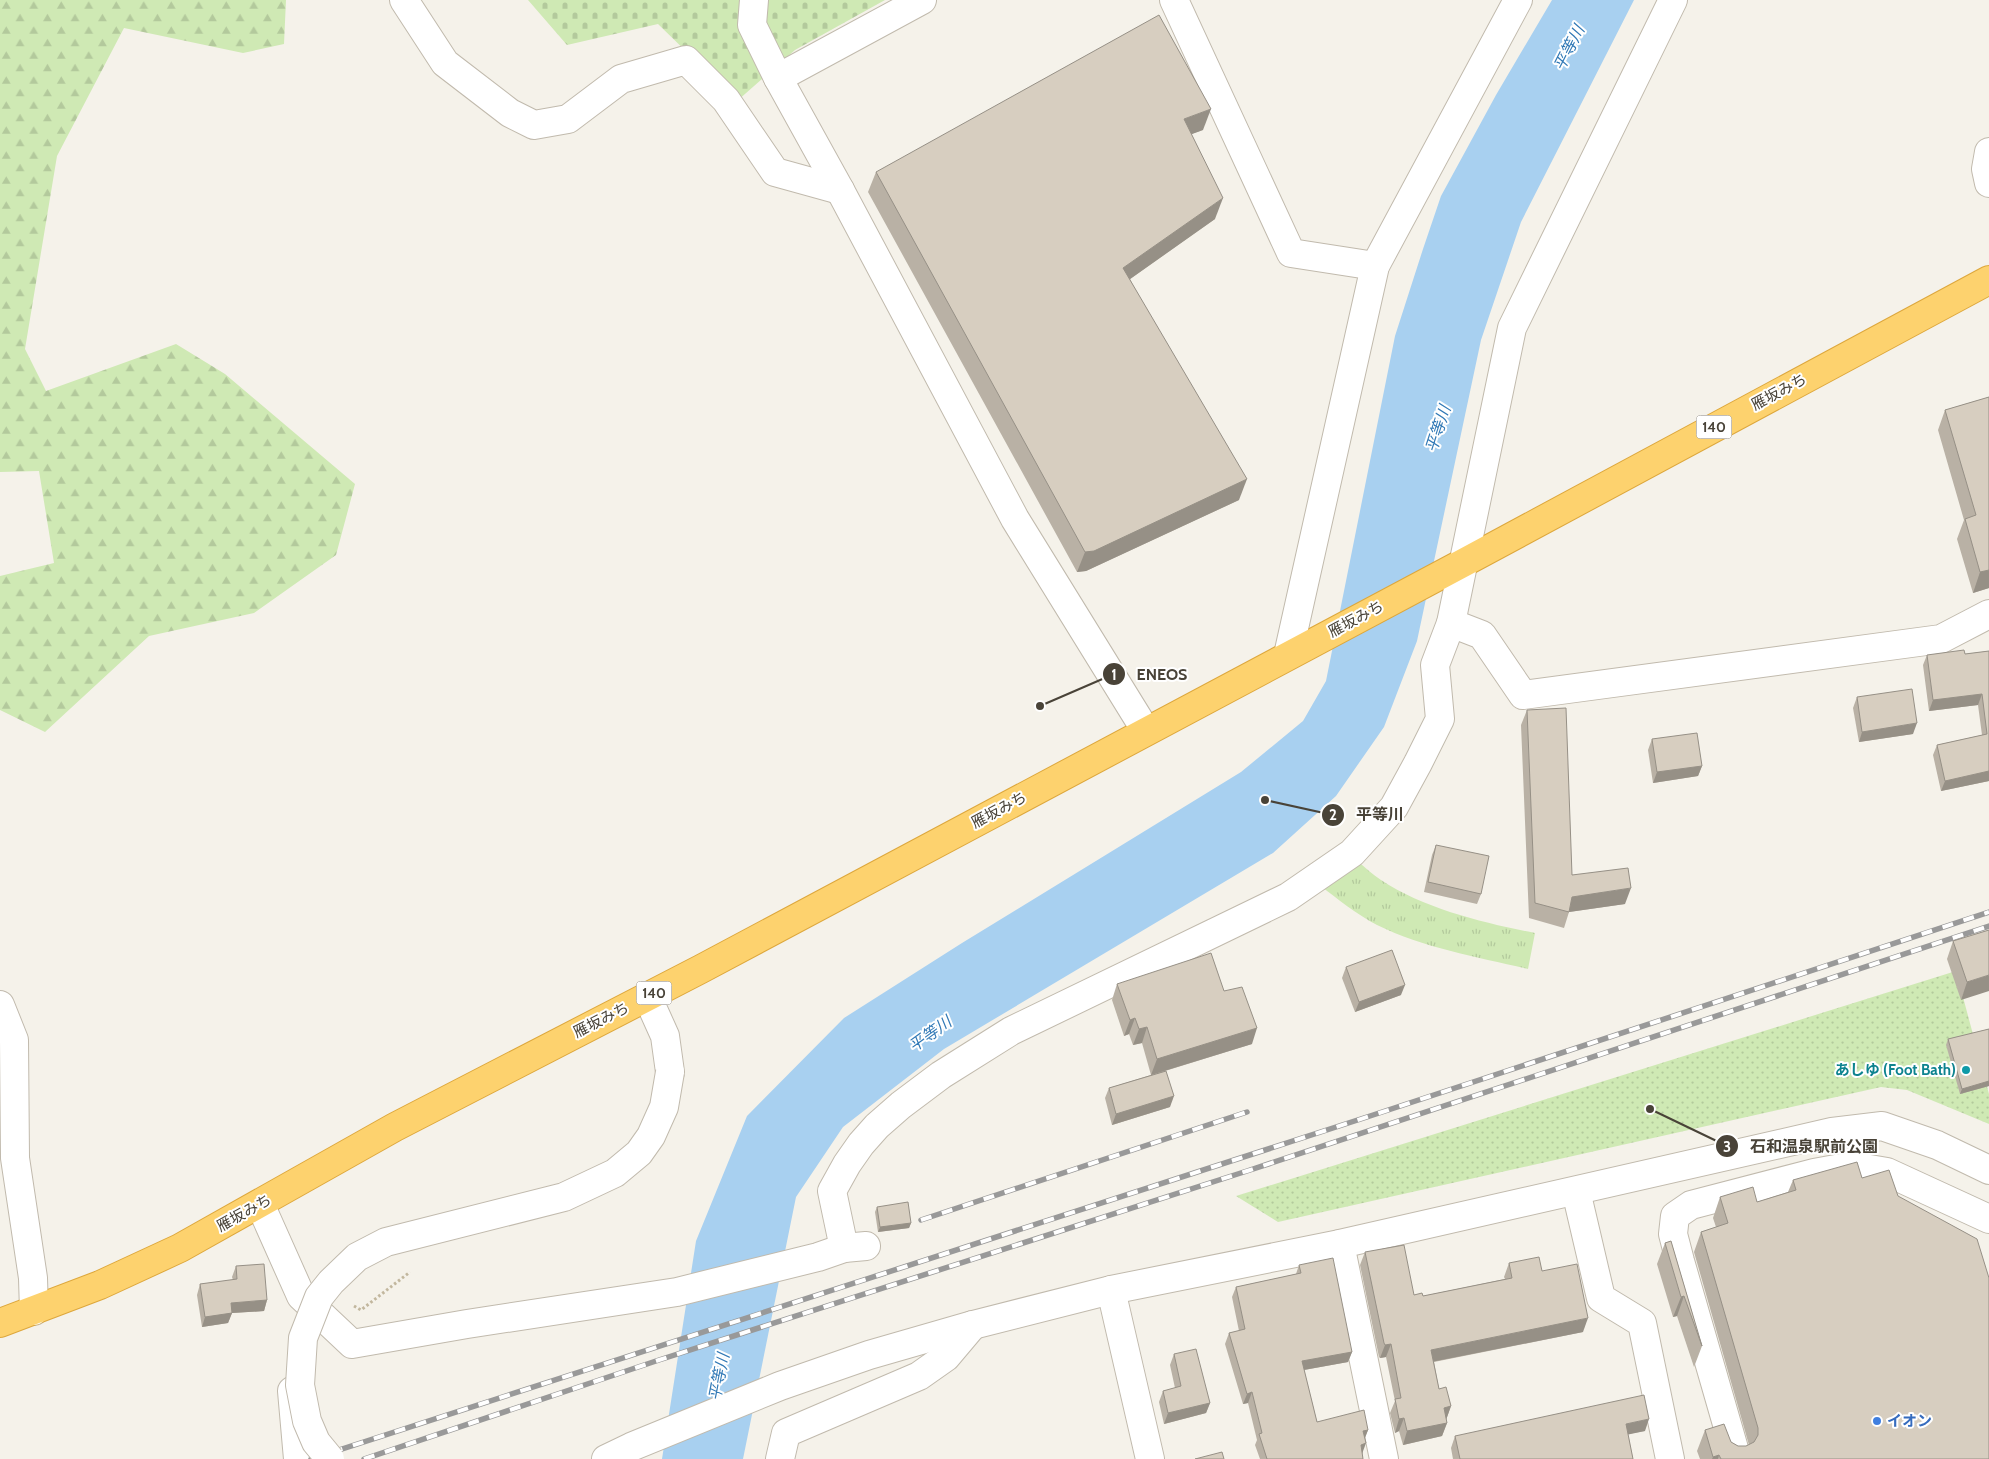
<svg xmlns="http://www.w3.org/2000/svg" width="1989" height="1459" viewBox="0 0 1989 1459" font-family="Cabin,'Noto Sans JP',sans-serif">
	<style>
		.grass { fill: url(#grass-tufts) }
		.forest { fill: url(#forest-firs) }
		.cemetery { fill: url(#cemetery-stones) }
		.park { fill: url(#park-dots) }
		.water { fill: #a8d0f0 }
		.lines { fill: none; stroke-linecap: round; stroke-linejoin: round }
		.minor-casing { stroke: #c1baad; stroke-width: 30 }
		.highway-casing { stroke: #dda73c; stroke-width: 30 }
		.path { stroke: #c2b79e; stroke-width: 3; stroke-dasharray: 2.5 2.5; stroke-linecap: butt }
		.minor { stroke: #fff; stroke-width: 28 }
		.highway { stroke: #fdd26e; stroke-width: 28 }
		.rail-casing { stroke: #999; stroke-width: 5.5 }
		.rail { stroke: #fff; stroke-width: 4; stroke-dasharray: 11; stroke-linecap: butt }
		.minor-bridge-casing { stroke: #c1baad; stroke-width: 30; stroke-linecap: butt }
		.minor-bridge { stroke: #fff; stroke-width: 28 }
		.wall { fill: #b9b1a5 }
		.shaded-wall { fill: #969086 }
		.building { fill: #d7cec0; stroke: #969086 }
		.culture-dot { fill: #0f9aa8; stroke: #fff; stroke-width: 2 }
		.shop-dot { fill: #3f7fe0; stroke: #fff; stroke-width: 2 }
		.labels { text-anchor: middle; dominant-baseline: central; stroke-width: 4; stroke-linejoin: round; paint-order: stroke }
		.shield { fill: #fff; stroke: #807b74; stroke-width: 1 }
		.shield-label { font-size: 14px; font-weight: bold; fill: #494338 }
		.street-label { font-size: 15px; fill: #494338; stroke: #fff }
		.culture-label { font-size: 15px; font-weight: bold; fill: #0d838f; stroke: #fff; text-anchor: end }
		.shop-label { font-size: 15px; font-weight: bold; fill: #366cbe; stroke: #fff; text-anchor: start }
		.water-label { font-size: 16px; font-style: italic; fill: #3179b6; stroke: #fff }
		.leader { fill: none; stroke: #494338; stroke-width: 2 }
		.callout-dot { fill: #494338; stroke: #fff; stroke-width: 2 }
		.mark-label { font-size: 15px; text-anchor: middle; font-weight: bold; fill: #fff }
		.callout-label { font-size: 16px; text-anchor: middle; font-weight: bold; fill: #494338; stroke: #fff; stroke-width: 4; stroke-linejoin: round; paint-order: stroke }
	</style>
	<defs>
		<pattern id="grass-tufts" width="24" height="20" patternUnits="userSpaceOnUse" patternTransform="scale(1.25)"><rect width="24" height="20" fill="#cfe9b4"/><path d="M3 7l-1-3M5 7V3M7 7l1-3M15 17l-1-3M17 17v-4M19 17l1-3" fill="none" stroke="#b3c99c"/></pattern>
		<pattern id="forest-firs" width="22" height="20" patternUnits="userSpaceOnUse" patternTransform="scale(1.25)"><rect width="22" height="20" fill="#cfe9b4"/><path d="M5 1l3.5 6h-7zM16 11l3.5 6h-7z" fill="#b3c99c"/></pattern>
		<pattern id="cemetery-stones" width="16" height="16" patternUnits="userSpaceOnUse" patternTransform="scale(1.25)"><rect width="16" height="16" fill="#cfe9b4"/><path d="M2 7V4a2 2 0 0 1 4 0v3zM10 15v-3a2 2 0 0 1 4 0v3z" fill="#b3c99c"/></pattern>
		<pattern id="park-dots" width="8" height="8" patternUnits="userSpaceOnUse" patternTransform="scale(1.25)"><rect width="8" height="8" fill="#cfe9b4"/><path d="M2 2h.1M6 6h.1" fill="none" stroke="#b3c99c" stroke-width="1.8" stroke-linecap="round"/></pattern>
	</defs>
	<rect width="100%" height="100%" fill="#f5f2ea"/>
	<path class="grass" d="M1357,861C1365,867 1373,875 1381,880C1425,909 1484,923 1535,933L1528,969C1477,957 1424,948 1377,925C1356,914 1338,899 1319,885Z"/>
	<polygon class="forest" points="0,0 286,0 284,44 243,53 124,28 57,156 25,349 46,391 176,344 225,374 355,484 336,555 254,613 149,636 45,732 0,710 0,576 54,563 39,471 0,472"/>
	<polygon class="cemetery" points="528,0 885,0 795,50 737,101 658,24 567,45"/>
	<polygon class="park" points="1956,971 1989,1094 1989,1124 1907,1090 1881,1087 1278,1222 1236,1196"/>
	<polygon class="water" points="1552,0 1634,0 1521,222 1481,340 1417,641 1384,727 1336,796 1273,853 944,1049 843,1127 796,1197 743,1459 662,1459 696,1241 747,1116 844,1018 962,943 1241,772 1303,721 1326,681 1395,336 1423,249 1441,196 1496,95"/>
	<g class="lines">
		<defs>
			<g id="minor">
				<polyline points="404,0 445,63 510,113 534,125 568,119 621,79 686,60 726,100 775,172 840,190"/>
				<polyline points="754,0 752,25 778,78 840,190 1015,519 1146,731"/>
				<polyline points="1174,0 1291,253 1375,266"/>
				<polyline points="778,78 922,0"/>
				<polyline points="1989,152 1986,169 1989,183"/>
				<polyline points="1451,623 1482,635 1523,695 1941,639 1989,614"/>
				<polyline points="1288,655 1375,266 1518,0"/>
				<polyline points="647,996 665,1036 670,1072"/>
				<polyline points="0,1005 14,1040 15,1158 33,1278 34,1311"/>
				<polyline points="1576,1191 1601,1298 1642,1323 1670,1459"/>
				<polyline points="260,1204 301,1296 352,1344 467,1324 677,1292 818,1257 844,1248 866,1246"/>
				<polyline points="1340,1244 1384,1459"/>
				<polyline points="844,1248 832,1191 847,1164 861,1144 877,1126 901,1105 941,1075 1011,1031 1288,897 1352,853 1394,807 1418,763 1440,719 1435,665 1451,623 1512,328 1673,0"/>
				<polyline points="1111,1290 1150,1459"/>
				<polyline points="292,1391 298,1459"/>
				<polyline points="1735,1452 1680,1261 1673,1234 1675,1216 1691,1205 1814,1173 1852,1166 1887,1172 1989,1219"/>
				<polyline points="606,1459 631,1447 780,1386 869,1355 973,1325 1111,1290 1340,1244 1832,1132 1882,1126 1937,1145 1989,1170"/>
				<polyline points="780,1459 786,1433 919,1376 946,1357 973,1325"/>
			</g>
			<polyline id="highway" points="0,1323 100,1285 180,1248 395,1127 701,969 1463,563 1989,280"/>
		</defs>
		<use href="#minor" class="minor-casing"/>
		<use href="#highway" class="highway-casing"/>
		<polyline class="path" points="354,1306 361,1310 410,1272"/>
		<use href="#minor" class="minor"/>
		<use href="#highway" class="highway"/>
		<defs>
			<g id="rail">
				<polyline points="921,1220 1247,1112"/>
				<polyline points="311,1459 1370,1116 1989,912"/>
				<polyline points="364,1459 659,1360 1247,1171 1989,926"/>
			</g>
		</defs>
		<use href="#rail" class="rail-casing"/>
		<use href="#rail" class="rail"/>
		<defs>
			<polyline id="minor-bridge" points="330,1459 316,1442 307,1421 300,1385 303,1338 319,1297 331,1282 357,1257 386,1242 564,1197 615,1173 639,1153 651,1136 664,1107 670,1072"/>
		</defs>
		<use href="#minor-bridge" class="minor-bridge-casing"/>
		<use href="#minor-bridge" class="minor-bridge"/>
	</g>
	<g class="wall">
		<polygon points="1203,130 1191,134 1215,219 1130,279 1239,500 1086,571 1077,572 868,192 876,172"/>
		<polygon points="1989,397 1989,588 1973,593 1957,539 1964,520 1938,430 1945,410"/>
		<polygon points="1989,651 1989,781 1941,791 1933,755 1937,745 1982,735 1978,705 1929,711 1923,665 1927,655 1965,654"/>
		<polygon points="1857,697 1913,734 1859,742 1853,708"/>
		<polygon points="1527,710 1572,875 1625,904 1569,912 1564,928 1529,918 1521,725"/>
		<polygon points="1652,739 1702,766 1698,776 1653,783 1648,750"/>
		<polygon points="1436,845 1481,894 1477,904 1424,892 1432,855"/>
		<polygon points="1989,930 1961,1000 1947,959 1953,941"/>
		<polygon points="1346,967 1401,995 1355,1012 1342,978"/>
		<polygon points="1117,984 1224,991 1252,1044 1165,1071 1170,1107 1112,1125 1105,1098 1109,1088 1151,1075 1142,1043 1133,1045 1129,1034 1124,1036 1112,1000"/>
		<polygon points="1989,1029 1989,1086 1960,1094 1946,1045 1948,1039"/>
		<polygon points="1862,1178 1898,1196 1989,1459 1700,1459 1697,1451 1705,1430 1731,1442 1738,1446 1746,1446 1749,1445 1694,1252 1701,1232 1716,1227 1713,1218 1720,1197 1757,1202 1788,1192 1793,1180"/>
		<polygon points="877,1207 911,1223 909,1228 878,1232 875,1212"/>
		<polygon points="1671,1241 1702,1346 1694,1367 1677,1316 1673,1317 1657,1264 1665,1243"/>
		<polygon points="1365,1252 1414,1295 1423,1296 1505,1279 1504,1277 1509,1263 1542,1271 1583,1332 1434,1362 1439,1389 1451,1406 1446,1420 1447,1423 1442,1436 1403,1445 1399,1431 1395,1433 1390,1413 1395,1401 1386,1357 1380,1358 1379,1357 1360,1265"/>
		<polygon points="1299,1265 1352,1352 1348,1362 1304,1370 1317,1422 1368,1430 1365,1438 1362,1454 1363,1459 1260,1459 1255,1445 1257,1440 1248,1403 1243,1404 1225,1344 1229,1333 1239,1331 1232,1297 1236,1287 1296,1274"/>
		<polygon points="236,1266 267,1300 264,1311 232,1313 228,1323 202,1327 197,1295 200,1284 233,1280 232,1277"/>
		<polygon points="1174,1354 1210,1403 1206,1413 1164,1424 1159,1402 1163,1391 1175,1388 1170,1365"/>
		<polygon points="1645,1431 1628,1434 1633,1459 1453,1459 1451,1448 1455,1436"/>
	</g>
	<g class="shaded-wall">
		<polygon points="1211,109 1203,130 1176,140 1184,119"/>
		<polygon points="1223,198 1215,219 1116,289 1123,268"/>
		<polygon points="1247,479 1239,500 1086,571 1077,572 1085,552"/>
		<polygon points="1989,570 1989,588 1973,593 1980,572"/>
		<polygon points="1982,694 1978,705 1929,711 1933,700"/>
		<polygon points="1917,723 1913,734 1859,742 1862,732"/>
		<polygon points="1702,766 1698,776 1653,783 1657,772"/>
		<polygon points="1989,771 1989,781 1941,791 1945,781"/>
		<polygon points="1631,888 1625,904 1569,912 1572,897"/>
		<polygon points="1989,975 1989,991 1961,1000 1967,982"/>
		<polygon points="1405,985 1401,995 1355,1012 1359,1002"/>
		<polygon points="1135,1018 1129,1034 1124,1036 1130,1020"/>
		<polygon points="1147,1027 1142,1043 1133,1045 1139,1029"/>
		<polygon points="1257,1028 1252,1044 1151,1075 1157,1059"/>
		<polygon points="1989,1081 1989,1086 1960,1094 1962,1089"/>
		<polygon points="1174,1096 1170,1107 1112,1125 1116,1114"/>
		<polygon points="911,1223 909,1228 878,1232 880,1227"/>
		<polygon points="1684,1296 1677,1316 1673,1317 1681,1297"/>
		<polygon points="267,1300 264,1311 232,1313 228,1323 202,1327 205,1317 231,1303"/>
		<polygon points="1588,1318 1583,1332 1426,1363 1431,1350"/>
		<polygon points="1391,1344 1386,1357 1380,1358 1385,1345"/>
		<polygon points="1352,1352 1348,1362 1298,1371 1302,1361"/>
		<polygon points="1252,1392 1248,1403 1243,1404 1247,1394"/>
		<polygon points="1210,1403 1206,1413 1164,1424 1168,1413"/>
		<polygon points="1451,1406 1446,1420 1444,1408"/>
		<polygon points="1404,1418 1399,1431 1395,1433 1399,1419"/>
		<polygon points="1649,1419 1645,1431 1621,1436 1626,1424"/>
		<polygon points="1447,1423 1442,1436 1403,1445 1407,1431"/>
		<polygon points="1368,1430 1364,1440 1363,1431"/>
		<polygon points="1366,1443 1362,1454 1361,1445"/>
		<polygon points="1719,1455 1718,1459 1712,1459 1713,1457"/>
	</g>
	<g class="building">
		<polygon points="1159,15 1211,109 1184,119 1223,198 1123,268 1247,479 1094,551 1085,552 876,172"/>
		<polygon points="1989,397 1989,570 1980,572 1965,519 1976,515 1945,410"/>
		<polygon points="1964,650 1965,654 1989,651 1989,771 1945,781 1937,745 1987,734 1982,694 1933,700 1927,655"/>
		<polygon points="1912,689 1917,723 1862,732 1857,697"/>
		<polygon points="1566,708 1572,875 1628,868 1631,888 1572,897 1569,912 1535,903 1527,710"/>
		<polygon points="1697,733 1702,766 1657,772 1652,739"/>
		<polygon points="1436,845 1489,856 1481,894 1428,882"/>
		<polygon points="1989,930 1989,975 1967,982 1953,941"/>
		<polygon points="1392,950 1405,985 1359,1002 1346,967"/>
		<polygon points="1211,953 1224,991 1242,987 1257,1028 1157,1059 1147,1027 1139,1029 1135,1018 1130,1020 1117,984"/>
		<polygon points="1989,1029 1989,1081 1962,1089 1948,1039"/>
		<polygon points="1166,1071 1174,1096 1116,1114 1109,1088"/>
		<polygon points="1857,1162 1862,1178 1889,1170 1898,1196 1977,1239 1989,1278 1989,1459 1721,1459 1719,1455 1713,1457 1705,1430 1724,1424 1731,1442 1738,1446 1746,1446 1754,1442 1758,1435 1758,1428 1701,1232 1728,1223 1720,1197 1753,1187 1757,1202 1796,1190 1793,1180"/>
		<polygon points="908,1202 911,1223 880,1227 877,1207"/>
		<polygon points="1671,1241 1702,1346 1684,1296 1681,1297 1665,1243"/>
		<polygon points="1404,1245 1414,1295 1422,1293 1423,1296 1512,1278 1509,1263 1539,1257 1542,1271 1577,1264 1588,1318 1431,1350 1439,1389 1446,1387 1451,1406 1444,1408 1447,1423 1407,1431 1404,1418 1399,1419 1395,1399 1401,1398 1391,1344 1385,1345 1384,1343 1365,1252"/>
		<polygon points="1333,1258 1352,1352 1302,1361 1317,1422 1364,1410 1368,1430 1363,1431 1366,1443 1361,1445 1363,1459 1267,1459 1259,1434 1262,1433 1252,1392 1247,1394 1229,1333 1245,1329 1236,1287 1301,1273 1299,1265"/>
		<polygon points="264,1264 267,1300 231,1303 232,1313 205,1317 200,1284 237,1279 236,1266"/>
		<polygon points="1196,1349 1210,1403 1168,1413 1163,1391 1181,1386 1174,1354"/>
		<polygon points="1644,1395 1649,1419 1626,1424 1633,1459 1460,1459 1455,1436"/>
		<polygon points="1222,1452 1224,1459 1195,1459"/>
	</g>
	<circle class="culture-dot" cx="1966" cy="1070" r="5"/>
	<circle class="shop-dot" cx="1877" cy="1421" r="5"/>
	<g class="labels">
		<g class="shield">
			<rect x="1696.5" y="415.5" width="35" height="23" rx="4"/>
			<rect x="636.5" y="981.5" width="35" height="23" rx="4"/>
		</g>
		<g class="shield-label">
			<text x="1714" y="427">140</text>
			<text x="654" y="993">140</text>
		</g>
		<g class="street-label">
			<text transform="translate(1779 392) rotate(-28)">雁坂みち</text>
			<text transform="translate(1356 619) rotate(-28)">雁坂みち</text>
			<text transform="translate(999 810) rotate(-28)">雁坂みち</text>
			<text transform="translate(601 1020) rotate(-27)">雁坂みち</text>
			<text transform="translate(244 1213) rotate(-29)">雁坂みち</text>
		</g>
		<g class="culture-label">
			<text x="1956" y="1070">あしゆ (Foot Bath)</text>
		</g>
		<g class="shop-label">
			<text x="1887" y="1421">イオン</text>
		</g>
		<g class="water-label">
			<text transform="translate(1569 48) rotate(-63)">平等川</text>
			<text transform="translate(1438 429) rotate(-72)">平等川</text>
			<text transform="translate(930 1034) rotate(-36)">平等川</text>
			<text transform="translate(719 1377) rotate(-79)">平等川</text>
		</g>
	</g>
	<path class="leader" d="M1040 706L1114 674M1265 800L1333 815M1650 1109L1727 1146"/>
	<g class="callout-dot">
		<circle cx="1040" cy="706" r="5"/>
		<circle cx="1265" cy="800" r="5"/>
		<circle cx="1650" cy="1109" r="5"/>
		<circle cx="1114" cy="674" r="12"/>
		<circle cx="1333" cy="815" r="12"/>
		<circle cx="1727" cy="1146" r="12"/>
	</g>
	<g class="mark-label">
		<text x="1114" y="680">1</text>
		<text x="1333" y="820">2</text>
		<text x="1727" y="1152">3</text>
	</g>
	<g class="callout-label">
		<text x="1162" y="680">ENEOS</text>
		<text x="1380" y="820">平等川</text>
		<text x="1814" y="1152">石和温泉駅前公園</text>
	</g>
</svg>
